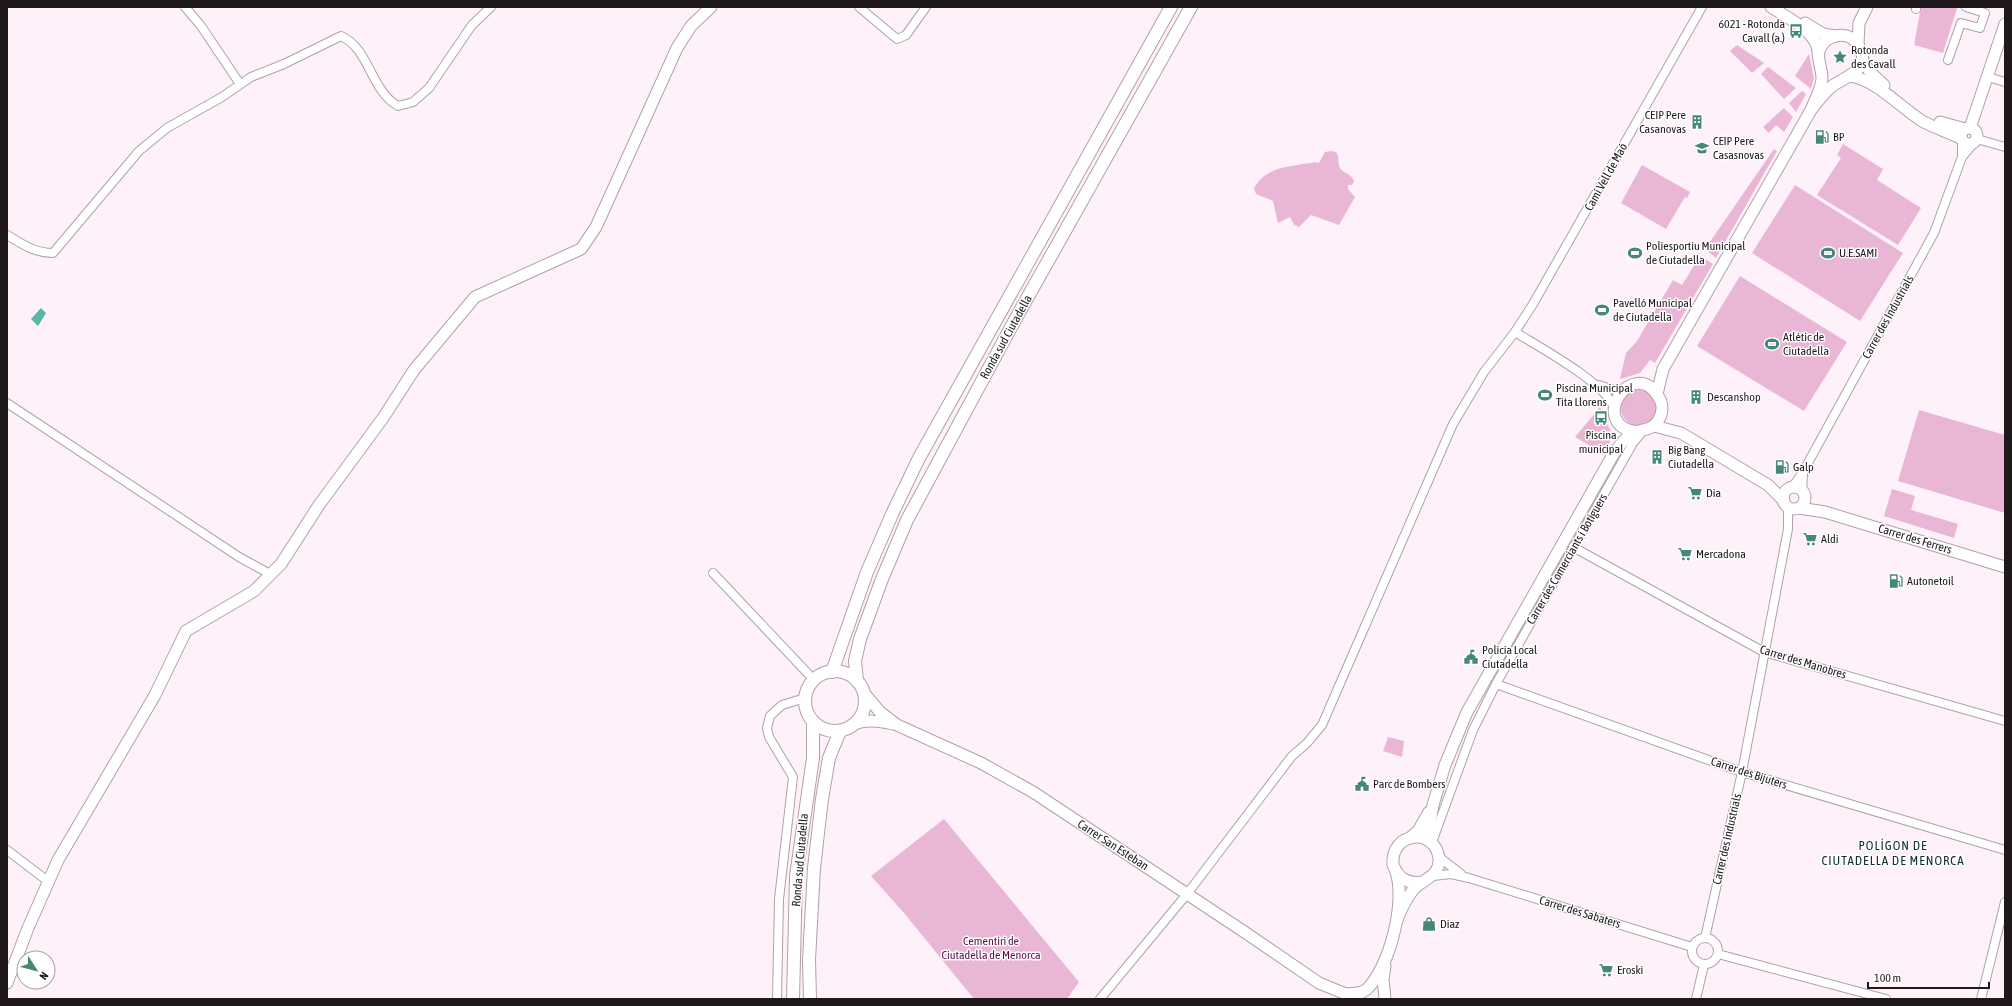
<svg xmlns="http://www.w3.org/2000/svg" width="2012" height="1006" viewBox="0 0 2012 1006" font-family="'Asap Condensed',sans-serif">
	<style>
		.green { fill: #eab6d6 }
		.water { fill: #58b7a5 }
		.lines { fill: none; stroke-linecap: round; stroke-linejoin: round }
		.street-casing { stroke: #b1a0aa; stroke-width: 10 }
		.secondary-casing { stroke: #b1a0aa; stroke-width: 13 }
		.primary-casing { stroke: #b1a0aa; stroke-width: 14 }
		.street { stroke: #fff; stroke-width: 8 }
		.secondary { stroke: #fff; stroke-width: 11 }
		.primary { stroke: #fff; stroke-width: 12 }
		.labels { text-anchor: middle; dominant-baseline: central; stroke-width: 3; stroke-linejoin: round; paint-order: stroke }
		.poi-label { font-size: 12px; fill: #1f191c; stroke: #fff; text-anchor: start }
		.street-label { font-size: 12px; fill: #1f191c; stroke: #fff }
		.park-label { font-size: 12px; fill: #5b0e46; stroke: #fff }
		.neighbourhood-label { font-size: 13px; letter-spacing: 1px; fill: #10302a; stroke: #fff }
	</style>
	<rect width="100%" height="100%" fill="#fff1f9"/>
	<g class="green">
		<polygon points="1921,7 1957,8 1943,53 1914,45"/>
		<polygon points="1737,45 1764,63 1752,73 1730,51"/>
		<polygon points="1809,54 1814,78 1811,89 1795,76"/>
		<polygon points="1768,67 1796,88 1784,99 1761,74"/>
		<polygon points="1802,91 1806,94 1796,112 1789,103"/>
		<polygon points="1784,108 1793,117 1784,132 1776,125 1769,133 1763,127"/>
		<polygon points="1843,144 1883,169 1877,180 1921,208 1898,245 1817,195 1841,158 1837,155"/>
		<polygon points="1774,149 1777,151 1716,258 1705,249"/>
		<path d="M1331,151L1336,152C1340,157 1337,162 1340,168C1344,174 1351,173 1354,181L1352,185H1348V189L1355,197L1339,225L1311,215L1299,227L1294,225L1290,217L1278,223L1273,201L1256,194L1254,188C1267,165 1292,167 1315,162L1319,163L1325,152Z"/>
		<polygon points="1642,165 1690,192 1687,198 1685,197 1666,229 1621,203"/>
		<polygon points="1795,185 1903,253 1860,321 1752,253"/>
		<polygon points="1700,256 1713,264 1655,363 1650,360 1640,373 1620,379 1626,353 1637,341 1673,280 1682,285"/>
		<polygon points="1740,276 1847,342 1804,411 1697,346"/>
		<circle cx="1639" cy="408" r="18"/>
		<path d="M1600,407L1602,414L1599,415L1601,421L1604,420C1615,433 1612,440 1604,454L1575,437Z"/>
		<polygon points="1919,410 2005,435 2005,513 1898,481"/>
		<polygon points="1892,489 1915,496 1911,510 1958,524 1954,538 1884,516"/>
		<polygon points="1388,737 1404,741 1402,757 1383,751"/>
		<polygon points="944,819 1079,982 1067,999 974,999 904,913 871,876"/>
	</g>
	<polygon class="water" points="41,308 46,313 38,326 31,319"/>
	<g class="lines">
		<defs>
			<g id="street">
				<polyline points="185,7 201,26 240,84"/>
				<polyline points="859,7 897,39 906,35 926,7"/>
				<polyline points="1916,9 1916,7"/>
				<polyline points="1948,60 1961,23 1980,28 1985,13 1966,7"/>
				<polyline points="1988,77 2005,82"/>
				<polyline points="1977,139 2005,147"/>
				<polyline points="1962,157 1974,143"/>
				<path d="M7,235C22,244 35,253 53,253L139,151L167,128L222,97L251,77L284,64L341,36C370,49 370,90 398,106L413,102L429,88L472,25L491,7"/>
				<path d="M1515,332C1539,347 1606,383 1614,408"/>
				<polyline points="1599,385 1617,391 1624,389"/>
				<polyline points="7,403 239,557 270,574"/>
				<polyline points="1792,488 1803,472 1934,233 1962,157 1962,140"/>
				<polyline points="1802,491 1803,475"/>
				<polyline points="1573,547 1764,652 2005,721"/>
				<polyline points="713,573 814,680"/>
				<polyline points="1496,684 1742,772 2005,850"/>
				<polyline points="1432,842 1473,730 1496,684 1633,443 1642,432"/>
				<polyline points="7,850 49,882"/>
				<polyline points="1439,857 1461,874"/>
				<polyline points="1433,876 1451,874 1469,878 1692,947"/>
				<circle cx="1705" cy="951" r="13"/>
				<polyline points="1705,938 1742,772 1788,529 1788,507"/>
				<polyline points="1718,954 1886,999"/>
				<polyline points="777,999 779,899 793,777 769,737 767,728 770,716 782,705 805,698"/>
				<polyline points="1100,999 1187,894 1292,756 1307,743 1322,725 1453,424 1484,372 1515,332 1533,304 1702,7"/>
				<polyline points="1696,999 1704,965"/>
				<polyline points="1981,999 2005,902"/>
			</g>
			<g id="secondary">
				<path d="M1771,7C1787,18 1820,32 1818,55"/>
				<polyline points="1805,23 1823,34 1835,36"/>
				<polyline points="1858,44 1859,23 1867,7"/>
				<polyline points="1862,61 1871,73 1884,85"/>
				<path d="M1851,76C1876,80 1900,107 1922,121C1934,128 1949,132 1962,139"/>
				<polyline points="1940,122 1965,129"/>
				<polyline points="1970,128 2005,24"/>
				<circle cx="1969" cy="136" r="8"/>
				<path d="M1657,394L1663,369L1811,110C1815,100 1822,88 1822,78C1822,69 1817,60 1819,51C1825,34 1849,29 1858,45C1874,70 1845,76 1831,87C1824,93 1817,102 1811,110"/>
				<polyline points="1654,426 1681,433 1768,485 1784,501"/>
				<circle cx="1794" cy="498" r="11"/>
				<polyline points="1799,508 1825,512 2005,567"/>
				<polyline points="864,693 880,712 897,725 981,763 1033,792 1246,933 1319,983 1346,994 1358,993"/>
				<path d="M852,725C866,719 878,721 893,724"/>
				<polyline points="1411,837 1418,831 1429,812"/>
				<path d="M1431,842L1429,828L1433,805L1445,765L1467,712L1614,453C1619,446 1624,439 1631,434C1641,428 1653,432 1659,419C1663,412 1663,403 1658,396C1633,355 1586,425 1637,432"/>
				<path d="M1397,920C1401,909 1406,899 1413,890C1422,879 1440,877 1439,859C1436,827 1390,831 1393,865C1399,879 1408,884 1422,882"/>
				<polyline points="1385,966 1383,979 1385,999"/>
				<polyline points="7,983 28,928 58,860 155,695 186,631 254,591 281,564 319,505 383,418 414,370 475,297 581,249 596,227 677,48 691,26 711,7"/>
				<path d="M1353,996C1358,994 1363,992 1367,989C1390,966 1406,902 1396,872"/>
			</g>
			<g id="primary">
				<circle cx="835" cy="701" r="30"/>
				<polyline points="832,672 867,572 893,512 919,458 1171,7"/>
				<polyline points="857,681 855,661 860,639 882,579 907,520 1016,318 1191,7"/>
				<polyline points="793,999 796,876 813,758 813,721"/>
				<polyline points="810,999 809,960 814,868 822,799 829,758 840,731"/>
			</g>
		</defs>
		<use href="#street" class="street-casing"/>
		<use href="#secondary" class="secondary-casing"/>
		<use href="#primary" class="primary-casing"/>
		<use href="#street" class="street"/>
		<use href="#secondary" class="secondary"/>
		<use href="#primary" class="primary"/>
	</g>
	<defs>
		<symbol id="bus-bare" viewBox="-9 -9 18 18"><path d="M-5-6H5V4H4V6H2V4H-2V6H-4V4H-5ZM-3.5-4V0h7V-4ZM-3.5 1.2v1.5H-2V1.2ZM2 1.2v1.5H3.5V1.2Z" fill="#45887a" stroke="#fff" stroke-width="2.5" paint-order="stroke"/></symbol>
		<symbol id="sight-bare" viewBox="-9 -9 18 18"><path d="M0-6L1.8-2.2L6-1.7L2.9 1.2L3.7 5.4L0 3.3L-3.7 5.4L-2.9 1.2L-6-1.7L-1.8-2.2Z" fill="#45887a" stroke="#fff" stroke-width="2.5" paint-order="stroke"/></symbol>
		<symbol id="building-bare" viewBox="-9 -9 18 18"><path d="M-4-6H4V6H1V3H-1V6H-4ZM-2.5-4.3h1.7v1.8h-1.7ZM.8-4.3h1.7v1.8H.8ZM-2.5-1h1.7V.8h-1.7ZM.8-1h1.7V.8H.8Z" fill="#45887a" stroke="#fff" stroke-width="2.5" paint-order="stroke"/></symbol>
		<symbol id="fuel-bare" viewBox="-9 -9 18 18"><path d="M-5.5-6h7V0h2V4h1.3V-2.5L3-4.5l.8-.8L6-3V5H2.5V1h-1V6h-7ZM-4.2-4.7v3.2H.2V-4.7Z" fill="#45887a" stroke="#fff" stroke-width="2.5" paint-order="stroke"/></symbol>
		<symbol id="school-bare" viewBox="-9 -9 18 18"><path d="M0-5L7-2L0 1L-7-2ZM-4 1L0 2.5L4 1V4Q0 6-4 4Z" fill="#45887a" stroke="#fff" stroke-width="2.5" paint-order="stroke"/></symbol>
		<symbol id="stadium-bare" viewBox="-9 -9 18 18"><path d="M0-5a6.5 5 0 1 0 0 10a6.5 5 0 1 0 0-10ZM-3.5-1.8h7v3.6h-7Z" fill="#45887a" stroke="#fff" stroke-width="2.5" paint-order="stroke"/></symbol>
		<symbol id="supermarket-bare" viewBox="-9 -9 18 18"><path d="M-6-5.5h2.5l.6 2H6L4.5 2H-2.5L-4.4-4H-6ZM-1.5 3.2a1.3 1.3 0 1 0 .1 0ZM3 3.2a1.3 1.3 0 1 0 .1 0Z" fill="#45887a" stroke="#fff" stroke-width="2.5" paint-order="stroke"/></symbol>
		<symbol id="civic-bare" viewBox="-9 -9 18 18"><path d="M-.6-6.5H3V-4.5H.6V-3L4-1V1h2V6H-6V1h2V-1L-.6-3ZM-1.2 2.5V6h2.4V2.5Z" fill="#45887a" stroke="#fff" stroke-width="2.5" paint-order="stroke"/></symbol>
		<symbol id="shop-bare" viewBox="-9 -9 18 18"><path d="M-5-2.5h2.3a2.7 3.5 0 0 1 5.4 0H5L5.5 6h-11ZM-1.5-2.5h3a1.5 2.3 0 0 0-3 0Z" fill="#45887a" stroke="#fff" stroke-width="2.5" paint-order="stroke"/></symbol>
	</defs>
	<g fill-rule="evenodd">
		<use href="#bus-bare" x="1786" y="21" width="20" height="20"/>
		<use href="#sight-bare" x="1830" y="47" width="20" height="20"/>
		<use href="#building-bare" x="1687" y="112" width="20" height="20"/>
		<use href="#fuel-bare" x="1812" y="127" width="20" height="20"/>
		<use href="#school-bare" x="1692" y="138" width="20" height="20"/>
		<use href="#stadium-bare" x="1625" y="243" width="20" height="20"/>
		<use href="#stadium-bare" x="1818" y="243" width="20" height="20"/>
		<use href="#stadium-bare" x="1592" y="300" width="20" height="20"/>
		<use href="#stadium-bare" x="1762" y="334" width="20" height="20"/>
		<use href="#stadium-bare" x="1535" y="385" width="20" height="20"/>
		<use href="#building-bare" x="1686" y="387" width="20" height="20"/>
		<use href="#bus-bare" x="1591" y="408" width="20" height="20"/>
		<use href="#building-bare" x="1647" y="447" width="20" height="20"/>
		<use href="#fuel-bare" x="1772" y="457" width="20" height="20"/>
		<use href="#supermarket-bare" x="1685" y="483" width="20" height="20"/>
		<use href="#supermarket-bare" x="1800" y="529" width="20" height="20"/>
		<use href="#supermarket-bare" x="1675" y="544" width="20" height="20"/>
		<use href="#fuel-bare" x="1886" y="571" width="20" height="20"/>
		<use href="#civic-bare" x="1461" y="647" width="20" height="20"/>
		<use href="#civic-bare" x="1352" y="774" width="20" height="20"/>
		<use href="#shop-bare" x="1419" y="914" width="20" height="20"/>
		<use href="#supermarket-bare" x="1596" y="960" width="20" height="20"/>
	</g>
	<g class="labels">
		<g class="poi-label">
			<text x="1785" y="24" text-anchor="end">6021 - Rotonda<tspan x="1785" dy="14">Cavall (a.)</tspan></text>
			<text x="1851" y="50">Rotonda<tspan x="1851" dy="14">des Cavall</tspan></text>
			<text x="1686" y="115" text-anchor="end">CEIP Pere<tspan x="1686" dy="14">Casanovas</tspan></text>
			<text x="1833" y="137">BP</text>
			<text x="1713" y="141">CEIP Pere<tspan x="1713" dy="14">Casasnovas</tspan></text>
			<text x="1646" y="246">Poliesportiu Municipal<tspan x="1646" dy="14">de Ciutadella</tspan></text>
			<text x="1839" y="253">U.E.SAMI</text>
			<text x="1613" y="303">Pavelló Municipal<tspan x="1613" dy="14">de Ciutadella</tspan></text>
			<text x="1783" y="337">Atlètic de<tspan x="1783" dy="14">Ciutadella</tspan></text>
			<text x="1556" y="388">Piscina Municipal<tspan x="1556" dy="14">Tita Llorens</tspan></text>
			<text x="1707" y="397">Descanshop</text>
			<text x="1601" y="435" text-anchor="middle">Piscina<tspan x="1601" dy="14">municipal</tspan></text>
			<text x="1668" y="450">Big Bang<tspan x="1668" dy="14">Ciutadella</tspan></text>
			<text x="1793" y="467">Galp</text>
			<text x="1706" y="493">Dia</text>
			<text x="1821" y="539">Aldi</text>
			<text x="1696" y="554">Mercadona</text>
			<text x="1907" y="581">Autonetoil</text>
			<text x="1482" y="650">Policia Local<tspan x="1482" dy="14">Ciutadella</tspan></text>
			<text x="1373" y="784">Parc de Bombers</text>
			<text x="1440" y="924">Diaz</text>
			<text x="1617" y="970">Eroski</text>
		</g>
		<g class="street-label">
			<text transform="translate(1606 177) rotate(-61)">Camí Vell de Maó</text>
			<text transform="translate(1888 317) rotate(-61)">Carrer des Industrials</text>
			<text transform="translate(1006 337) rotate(-61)">Ronda sud Ciutadella</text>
			<text transform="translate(1915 539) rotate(17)">Carrer des Ferrers</text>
			<text transform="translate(1567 559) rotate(-60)">Carrer des Comerciants i Botiguers</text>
			<text transform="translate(1803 662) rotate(17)">Carrer des Manobres</text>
			<text transform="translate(1749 773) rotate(18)">Carrer des Bijuters</text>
			<text transform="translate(1727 839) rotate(-77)">Carrer des Industrials</text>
			<text transform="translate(1113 845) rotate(33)">Carrer San Esteban</text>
			<text transform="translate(800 860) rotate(-85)">Ronda sud Ciutadella</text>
			<text transform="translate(1580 912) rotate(17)">Carrer des Sabaters</text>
		</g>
		<g class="park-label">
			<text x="991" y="941">Cementiri de<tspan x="991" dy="14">Ciutadella de Menorca</tspan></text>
		</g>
		<g class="neighbourhood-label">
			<text x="1893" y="845">POLÍGON DE<tspan x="1893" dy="15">CIUTADELLA DE MENORCA</tspan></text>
		</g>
	</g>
	<rect width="2012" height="1006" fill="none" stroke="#1f191c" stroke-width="16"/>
	<g transform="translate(36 970) rotate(126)"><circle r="19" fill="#ffffff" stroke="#a5a3a4"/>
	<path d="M0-3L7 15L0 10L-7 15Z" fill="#45887a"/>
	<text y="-6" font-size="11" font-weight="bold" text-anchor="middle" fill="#1f191c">N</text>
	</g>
	<path d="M1868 982v6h121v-6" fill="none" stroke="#1f191c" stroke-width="2"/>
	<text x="1874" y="982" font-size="12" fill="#1f191c" stroke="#ffffff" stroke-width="3" paint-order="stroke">100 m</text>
</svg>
